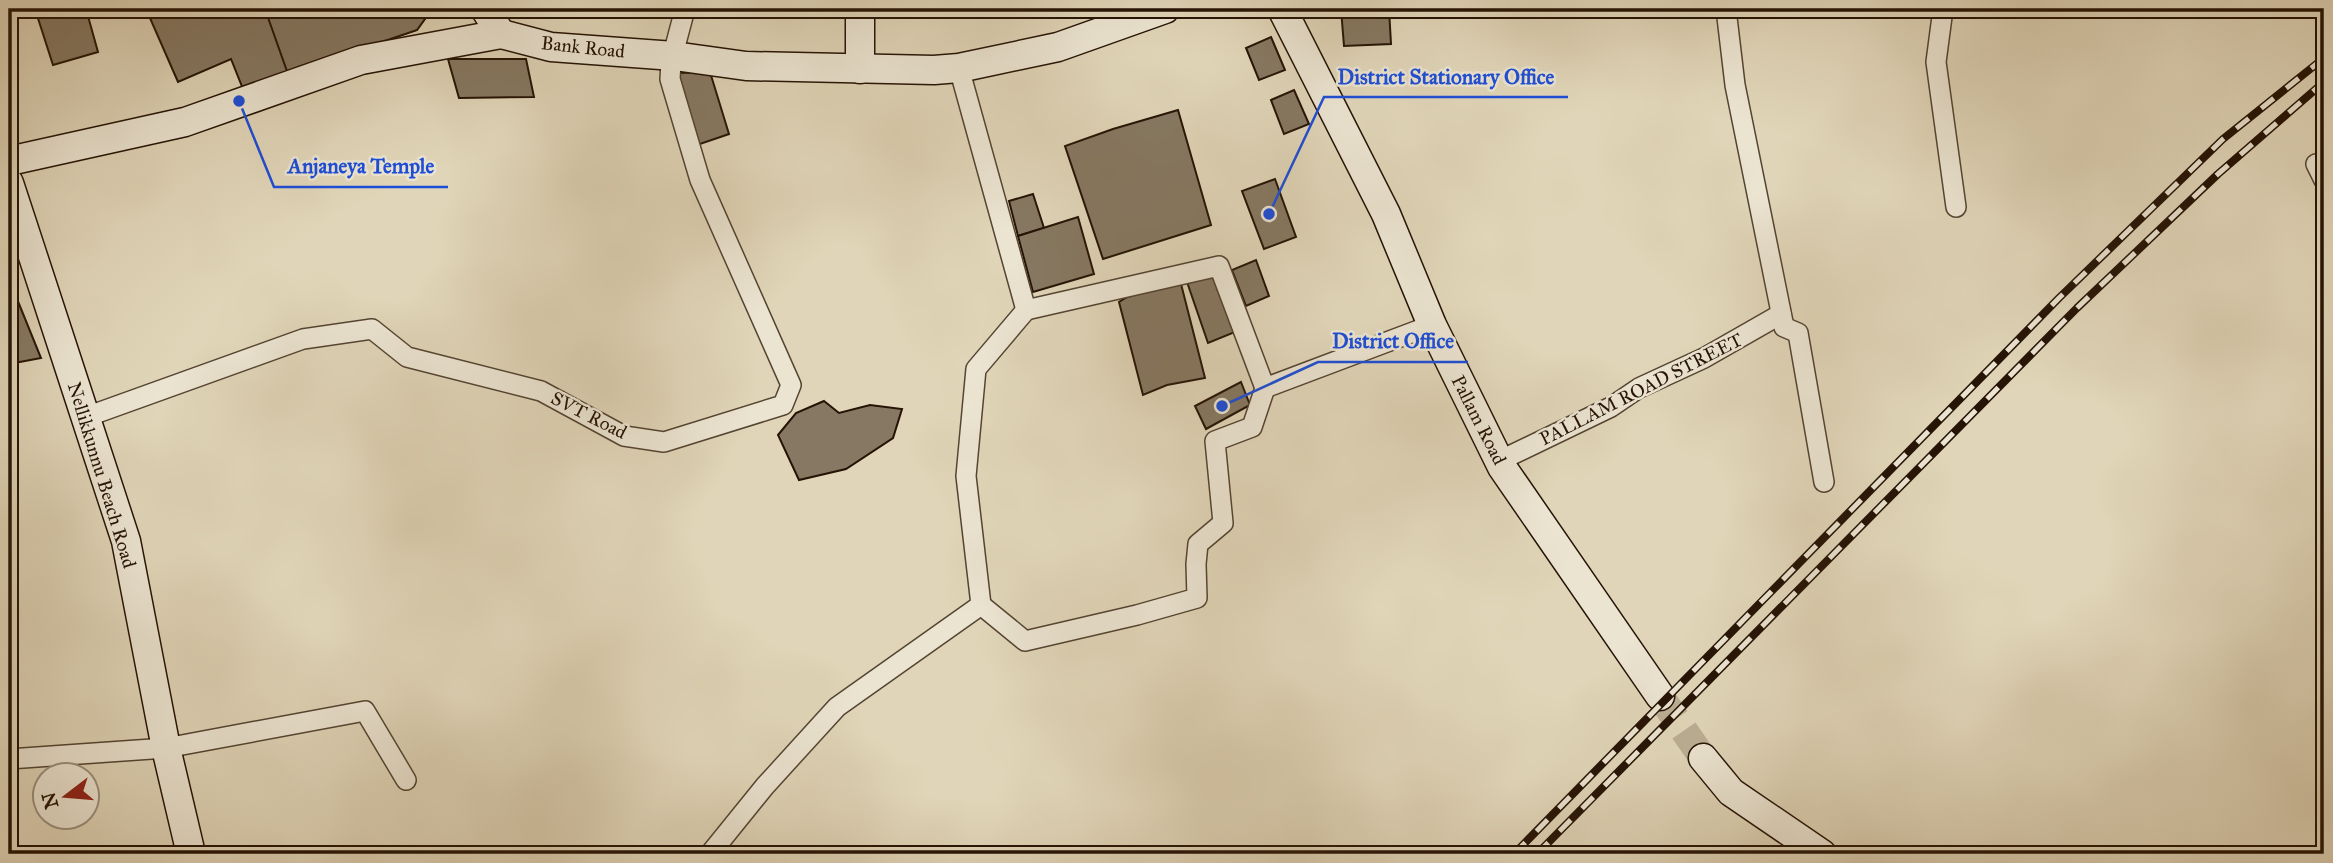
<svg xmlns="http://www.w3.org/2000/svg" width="2333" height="863" viewBox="0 0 2333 863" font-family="'IM FELL Great Primer',serif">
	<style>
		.building { fill: #867862; stroke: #251305; stroke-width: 2 }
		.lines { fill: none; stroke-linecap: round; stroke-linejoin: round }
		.secondary-tunnel { stroke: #bbae94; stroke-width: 28; stroke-dasharray: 28 14; stroke-linecap: butt }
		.street-casing { stroke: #544432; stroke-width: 22 }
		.secondary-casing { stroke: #251305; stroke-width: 31 }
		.street { stroke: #ebe4d1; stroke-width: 19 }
		.secondary { stroke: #ebe4d1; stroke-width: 28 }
		.rail-casing { stroke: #251305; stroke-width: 8 }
		.rail { stroke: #ebe4d1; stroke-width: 5; stroke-dasharray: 16; stroke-linecap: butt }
		.labels { text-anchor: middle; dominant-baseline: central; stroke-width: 5; stroke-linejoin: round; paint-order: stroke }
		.street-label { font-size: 19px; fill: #251305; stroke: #ebe4d1 }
		.leader { fill: none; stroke: #1d4ed8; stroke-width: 2.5 }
		.callout-dot { fill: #1d4ed8; stroke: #ebe4d1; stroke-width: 2.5 }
		.callout-label { font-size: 21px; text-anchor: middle; font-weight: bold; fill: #1d4ed8; stroke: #ebe4d1; stroke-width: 5; stroke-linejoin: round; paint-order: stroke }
	</style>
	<rect width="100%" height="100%" fill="#e0d5b8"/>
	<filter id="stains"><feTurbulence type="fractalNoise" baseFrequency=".00286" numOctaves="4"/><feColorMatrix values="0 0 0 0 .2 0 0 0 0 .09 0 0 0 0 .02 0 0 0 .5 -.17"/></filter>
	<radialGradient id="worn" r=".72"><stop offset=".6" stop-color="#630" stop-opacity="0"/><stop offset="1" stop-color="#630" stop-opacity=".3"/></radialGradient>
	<g class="building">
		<polygon points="35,9 86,9 98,52 53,65"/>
		<polygon points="146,9 432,9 417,30 243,89 231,59 178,82"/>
		<polygon points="265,9 432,9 417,30 288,74"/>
		<polygon points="1341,9 1389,9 1391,44 1344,46"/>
		<polygon points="1271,37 1285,70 1259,80 1246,48"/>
		<polygon points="448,59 526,59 534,97 459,98"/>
		<polygon points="710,72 729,134 697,145 677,73"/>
		<polygon points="1294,90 1309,124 1284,134 1271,100"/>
		<polygon points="1178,110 1211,225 1103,259 1065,146 1113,129"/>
		<polygon points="1275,179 1296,237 1264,249 1242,191"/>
		<polygon points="1033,194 1044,228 1018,236 1009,201"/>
		<polygon points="1078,217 1094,274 1033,292 1018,236"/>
		<polygon points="1256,260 1269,296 1246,306 1232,270"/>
		<polygon points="1213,276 1235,332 1208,343 1187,282"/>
		<polygon points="1180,280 1205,378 1167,385 1143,395 1119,302 1137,291"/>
		<polygon points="15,294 41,358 9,364 9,296"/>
		<polygon points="1241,382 1250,405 1206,429 1195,406"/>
		<polygon points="824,401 839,413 870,405 902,409 893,438 846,469 799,480 778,435 796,413"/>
	</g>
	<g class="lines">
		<polyline class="secondary-tunnel" points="1660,696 1703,758"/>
		<defs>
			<g id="street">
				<polyline points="1726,9 1735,85 1784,327 1798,333 1824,482"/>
				<polyline points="1943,9 1936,62 1956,207"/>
				<polyline points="959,68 1026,310 1219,266 1265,388 1432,325"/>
				<polyline points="2316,164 2324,180"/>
				<polyline points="86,417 303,339 372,329 407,357 541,391 624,436 664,442 783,405 791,385 700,180 670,79 671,62 685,9"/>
				<polyline points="1499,461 1611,407 1639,388 1704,358 1781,314"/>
				<polyline points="981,605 1025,641 1137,615 1197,598 1196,564 1198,544 1223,523 1215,441 1252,427 1265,388"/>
				<polyline points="9,759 166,748 365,711 406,780"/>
				<polyline points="710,854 765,786 837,707 981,605 966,476 976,369 1026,310"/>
			</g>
			<g id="secondary">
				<polyline points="485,9 501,34"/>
				<polyline points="860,9 860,69"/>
				<polyline points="1282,9 1386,214 1432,325 1502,467 1660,696"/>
				<polyline points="9,161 185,122 361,60 501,34 551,47 674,56 746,66 934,70 959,68 1058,47 1165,9"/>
				<polyline points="9,183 126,541 166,748 191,854"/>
				<polyline points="1703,758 1731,792 1822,854"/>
			</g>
		</defs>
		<use href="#street" class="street-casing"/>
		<use href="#secondary" class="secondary-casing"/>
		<use href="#street" class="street"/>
		<use href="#secondary" class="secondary"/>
		<defs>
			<g id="rail">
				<polyline points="1514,854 2059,298 2223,139 2324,58"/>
				<polyline points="1537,854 2077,308 2218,174 2324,82"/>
			</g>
		</defs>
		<use href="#rail" class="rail-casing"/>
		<use href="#rail" class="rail"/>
	</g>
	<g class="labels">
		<g class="street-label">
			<text transform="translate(583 47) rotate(6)">Bank Road</text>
			<text transform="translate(1641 389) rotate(-27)">PALLAM ROAD STREET</text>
			<text transform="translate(589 415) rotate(27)">SVT Road</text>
			<text transform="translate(1479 420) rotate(63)">Pallam Road</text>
			<text transform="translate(102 475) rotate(73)">Nellikkunnu Beach Road</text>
		</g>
	</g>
	<path class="leader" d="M1269 214L1324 97H1568M239 101L274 187H448M1222 406L1318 362H1468"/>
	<g class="callout-dot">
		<circle cx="1269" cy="214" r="7"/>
		<circle cx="239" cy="101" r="7"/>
		<circle cx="1222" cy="406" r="7"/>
	</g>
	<g class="callout-label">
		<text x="1446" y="84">District Stationary Office</text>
		<text x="361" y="173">Anjaneya Temple</text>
		<text x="1393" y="348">District Office</text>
	</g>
	<rect width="2333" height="863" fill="none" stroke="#e0d5b8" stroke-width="35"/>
	<rect x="10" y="10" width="2312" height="842" fill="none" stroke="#251305" stroke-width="3.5"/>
	<rect x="18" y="18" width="2298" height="828" fill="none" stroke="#251305" stroke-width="2"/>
	<g transform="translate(66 796) rotate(254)"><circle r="33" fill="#ebe4d1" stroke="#9c907f" stroke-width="2"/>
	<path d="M0-5L12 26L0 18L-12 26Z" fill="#8f2418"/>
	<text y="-10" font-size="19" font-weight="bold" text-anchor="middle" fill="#251305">N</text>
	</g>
	<rect width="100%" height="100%" filter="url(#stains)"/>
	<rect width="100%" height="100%" fill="url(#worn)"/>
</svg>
